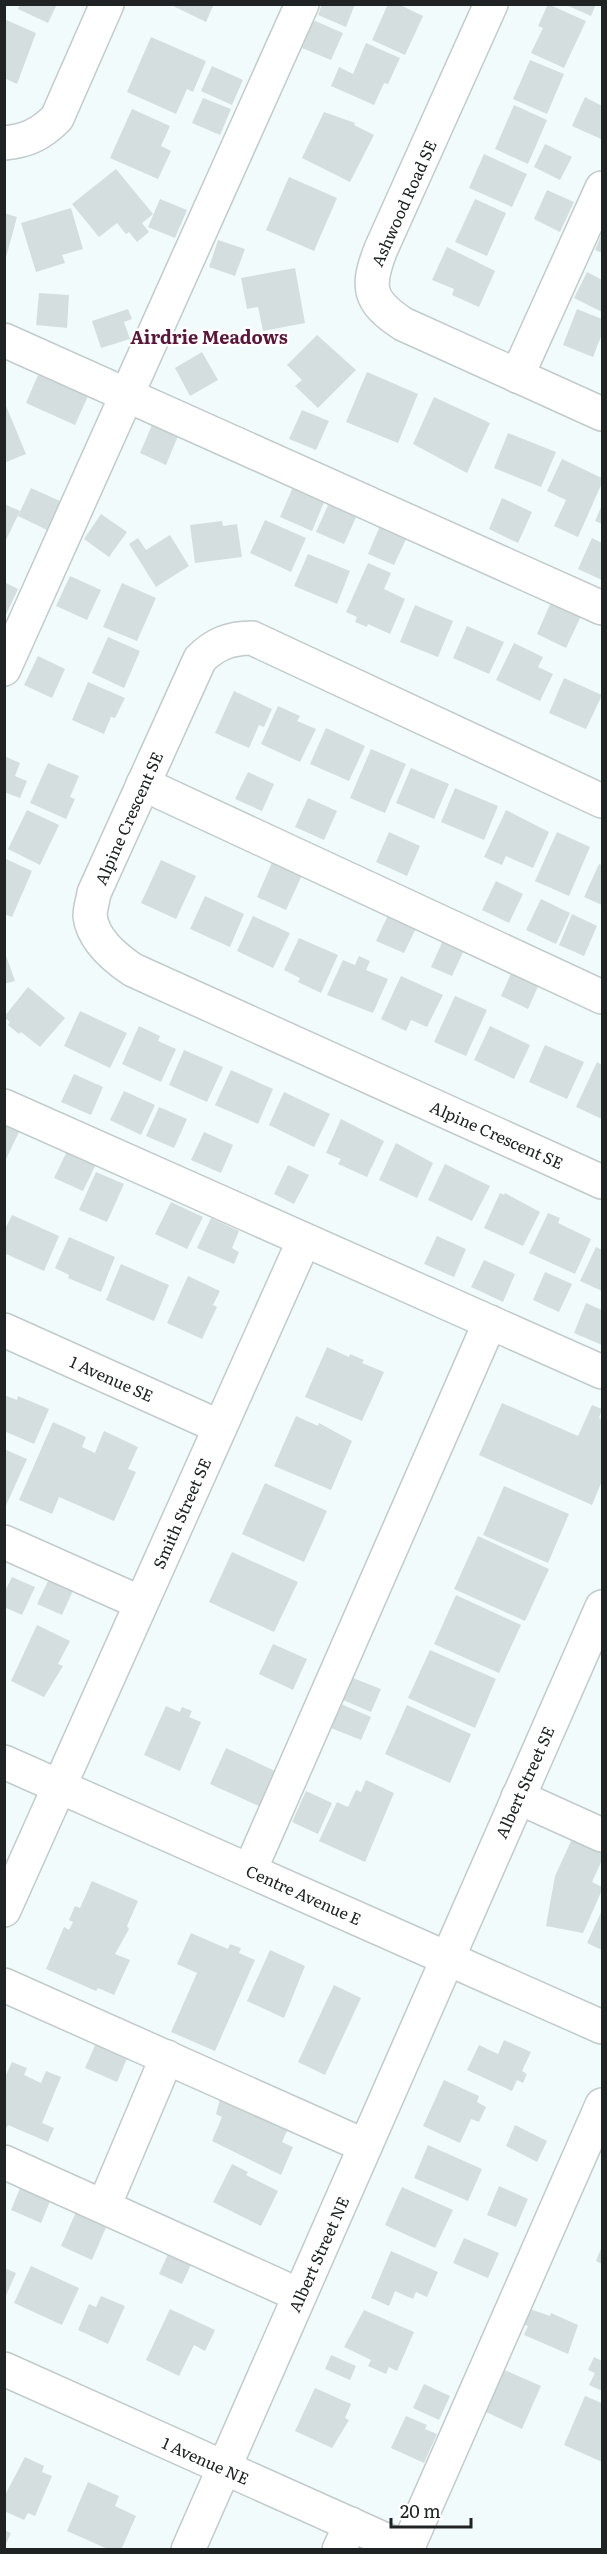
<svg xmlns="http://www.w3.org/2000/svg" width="607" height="2554" viewBox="0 0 607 2554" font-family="Literata,serif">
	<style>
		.building { fill: #d5dedf }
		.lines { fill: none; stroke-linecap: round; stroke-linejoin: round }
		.minor-casing { stroke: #c2cbcb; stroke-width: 36 }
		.minor { stroke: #fff; stroke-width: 33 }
		.labels { text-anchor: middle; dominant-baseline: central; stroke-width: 5; stroke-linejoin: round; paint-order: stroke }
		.street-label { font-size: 16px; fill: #202323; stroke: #fff }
		.neighbourhood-label { font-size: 18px; font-weight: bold; fill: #581839; stroke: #fff }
	</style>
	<rect width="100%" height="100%" fill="#f2fbfc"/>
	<g class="building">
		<polygon points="20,4 57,4 48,23 18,9"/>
		<polygon points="169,4 214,4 206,22"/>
		<polygon points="322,4 355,4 346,27 318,15"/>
		<polygon points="388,4 398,4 423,16 405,55 372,40"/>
		<polygon points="548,4 586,21 564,68 531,53 543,28 538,26"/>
		<polygon points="564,4 596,4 591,16"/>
		<polygon points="4,19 36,33 17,84 4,78"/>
		<polygon points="313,20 343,33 331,60 302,48"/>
		<polygon points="151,37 206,61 193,92 187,89 176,114 127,92"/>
		<polygon points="366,43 400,58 388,84 384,83 374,105 331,86 339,67 353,74"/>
		<polygon points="530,60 564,74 547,114 513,99"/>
		<polygon points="212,66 243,80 232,105 201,91"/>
		<polygon points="585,97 602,106 601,139 572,126"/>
		<polygon points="203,98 231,109 220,135 192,123"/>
		<polygon points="514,105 547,120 528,164 495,149"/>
		<polygon points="132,109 170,126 161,146 171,151 158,179 110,158"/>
		<polygon points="324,112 355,123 354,125 374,135 350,182 302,158"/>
		<polygon points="545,144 572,157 560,180 534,167"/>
		<polygon points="484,154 527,174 512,207 469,188"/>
		<polygon points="116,169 153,214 142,223 149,232 137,242 129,232 126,234 117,223 99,237 72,204"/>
		<polygon points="289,177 337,198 314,251 266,230"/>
		<polygon points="547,190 574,202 560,232 534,219"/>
		<polygon points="160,199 187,210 175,238 148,227"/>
		<polygon points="475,199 506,213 487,256 455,242"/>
		<polygon points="71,208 83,249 62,255 65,263 36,272 21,223"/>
		<polygon points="4,213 17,217 5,261 4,260"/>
		<polygon points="602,233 602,253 595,250"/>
		<polygon points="218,240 245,249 235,276 209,267"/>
		<polygon points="447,247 495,271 479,307 452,295 454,289 432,280"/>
		<polygon points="295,268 305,323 263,331 258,307 247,309 241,278"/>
		<polygon points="587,272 602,280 602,312 574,298"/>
		<polygon points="39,293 69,295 67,328 36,325"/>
		<polygon points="128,309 132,319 124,322 130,339 101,348 92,321"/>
		<polygon points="577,309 602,319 602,334 593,357 563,345"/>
		<polygon points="317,335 356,370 318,408 295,386 302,380 287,365"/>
		<polygon points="202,352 218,380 190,396 175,368"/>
		<polygon points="367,372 418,394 398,443 346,422"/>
		<polygon points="38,375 88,396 75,425 26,403"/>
		<polygon points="434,397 490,423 467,473 413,444"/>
		<polygon points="4,401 26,454 4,463"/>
		<polygon points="302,410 329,421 316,450 289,439"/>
		<polygon points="152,425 178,436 166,465 140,453"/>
		<polygon points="508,433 556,452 541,487 494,468"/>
		<polygon points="562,459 602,478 602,483 578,537 554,526 566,500 547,491"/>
		<polygon points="293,487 325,500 312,531 280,517"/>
		<polygon points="31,488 60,501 47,530 18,516"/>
		<polygon points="502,498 532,512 518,543 489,529"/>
		<polygon points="329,503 357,515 344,544 316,532"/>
		<polygon points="4,504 20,511 4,544"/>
		<polygon points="602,505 602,524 595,521"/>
		<polygon points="101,514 127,532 109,557 84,539"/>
		<polygon points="265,520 306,538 291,572 250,553"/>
		<polygon points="222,521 223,526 237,524 242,557 195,563 190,525"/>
		<polygon points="380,526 407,537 394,565 368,554"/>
		<polygon points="170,535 189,566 156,587 129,544 138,538 146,550"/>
		<polygon points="592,538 602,543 602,580 578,569"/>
		<polygon points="308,554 350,571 337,604 294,586"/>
		<polygon points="368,563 391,573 384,589 405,599 390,634 368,624 367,627 355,622 357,617 346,612"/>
		<polygon points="70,576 101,590 87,620 56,606"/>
		<polygon points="4,582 18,589 4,619"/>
		<polygon points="122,583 156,598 137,641 103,627"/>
		<polygon points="551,602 581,616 566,648 537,634"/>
		<polygon points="415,605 453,621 438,657 400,642"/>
		<polygon points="467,626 504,642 489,674 453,658"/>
		<polygon points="108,637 140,651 124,688 92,673"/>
		<polygon points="514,643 543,657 538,667 553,674 540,701 496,680"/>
		<polygon points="38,656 65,669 52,698 24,685"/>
		<polygon points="564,678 602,695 586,729 549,713"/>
		<polygon points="88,682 125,698 115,718 111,717 104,734 72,720"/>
		<polygon points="234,691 272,709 264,727 259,725 249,748 215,733"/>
		<polygon points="278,706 300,716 297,721 316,729 300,762 261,744"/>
		<polygon points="326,728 365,746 349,781 310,764"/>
		<polygon points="371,749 406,764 385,813 350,798"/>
		<polygon points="4,756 20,763 15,776 27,781 20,798 4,792"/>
		<polygon points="48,763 79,776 70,797 75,799 66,819 30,803"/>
		<polygon points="411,768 449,784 434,819 396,803"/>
		<polygon points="248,772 274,784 262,811 235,799"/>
		<polygon points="455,788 498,806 484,840 441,822"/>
		<polygon points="308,798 337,811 324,840 295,827"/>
		<polygon points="27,810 59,825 40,865 8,849"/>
		<polygon points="506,810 549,832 533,868 506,856 502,865 484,857"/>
		<polygon points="389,832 420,846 407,876 376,862"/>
		<polygon points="557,832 590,847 569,896 535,881"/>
		<polygon points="4,858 32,871 12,917 4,914"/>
		<polygon points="161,860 196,876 176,919 141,903"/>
		<polygon points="273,860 303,873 286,910 257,897"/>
		<polygon points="599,864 602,865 602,905 584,897"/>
		<polygon points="496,881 523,894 509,923 482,910"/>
		<polygon points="205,896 244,914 230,947 190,929"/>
		<polygon points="541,899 570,913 556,944 526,930"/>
		<polygon points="389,913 417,926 404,953 376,941"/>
		<polygon points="572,914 597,926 584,956 559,945"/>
		<polygon points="253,916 290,933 273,968 237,951"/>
		<polygon points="299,938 338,955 321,993 298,982 300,978 284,970"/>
		<polygon points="444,938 465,948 452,976 431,967"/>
		<polygon points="4,950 15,981 4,984"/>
		<polygon points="359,956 370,961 366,970 388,979 373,1013 327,995 343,960 355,965"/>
		<polygon points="513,969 540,982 528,1009 501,996"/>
		<polygon points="401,976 443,995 427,1027 411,1020 406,1031 381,1019"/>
		<polygon points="28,987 65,1018 40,1047 21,1032 19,1034 8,1025 10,1022 4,1017"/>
		<polygon points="455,996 487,1010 466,1056 434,1042"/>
		<polygon points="80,1011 127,1033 110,1068 64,1046"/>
		<polygon points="139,1026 160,1036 158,1041 176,1049 161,1082 122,1064"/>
		<polygon points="490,1026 530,1045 514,1079 474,1060"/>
		<polygon points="545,1045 584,1062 567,1099 529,1082"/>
		<polygon points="184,1050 223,1067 207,1102 169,1085"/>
		<polygon points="597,1062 602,1065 602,1119 576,1107"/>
		<polygon points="231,1070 273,1089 258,1124 215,1105"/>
		<polygon points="74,1074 103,1087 91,1115 61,1102"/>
		<polygon points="124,1091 155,1105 141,1135 110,1120"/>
		<polygon points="284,1092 330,1114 314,1147 269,1125"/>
		<polygon points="159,1107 187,1119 174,1148 146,1136"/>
		<polygon points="341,1119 384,1141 367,1177 338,1164 341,1159 326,1153"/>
		<polygon points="4,1123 20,1130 6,1159 4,1159"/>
		<polygon points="204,1132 233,1145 221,1173 191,1160"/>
		<polygon points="396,1143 433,1163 417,1198 379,1180"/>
		<polygon points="68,1149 97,1162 83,1191 54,1178"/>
		<polygon points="445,1164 490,1186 472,1221 428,1200"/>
		<polygon points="288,1165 309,1175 294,1204 274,1194"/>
		<polygon points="96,1172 124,1184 107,1222 79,1210"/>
		<polygon points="500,1193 504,1195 505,1193 540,1212 523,1246 484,1228"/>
		<polygon points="171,1202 203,1217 187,1249 155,1234"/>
		<polygon points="548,1213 560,1218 558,1223 591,1239 575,1274 529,1253"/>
		<polygon points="12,1215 59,1236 44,1271 4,1253 4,1231"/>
		<polygon points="211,1218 239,1231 232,1248 239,1252 234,1264 197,1248"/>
		<polygon points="437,1236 466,1249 454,1277 424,1264"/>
		<polygon points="69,1237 115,1257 101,1292 68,1278 69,1275 55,1268"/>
		<polygon points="596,1247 602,1250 602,1291 580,1281"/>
		<polygon points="484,1260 515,1274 503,1302 471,1287"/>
		<polygon points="121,1264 169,1285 154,1321 106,1300"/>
		<polygon points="545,1272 572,1284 559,1312 533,1300"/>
		<polygon points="188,1276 220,1291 213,1305 217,1307 202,1339 167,1323"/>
		<polygon points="586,1303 602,1310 602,1345 574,1333"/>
		<polygon points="327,1347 349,1357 350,1354 364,1360 362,1363 384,1372 362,1421 305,1397"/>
		<polygon points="4,1395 17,1400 18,1396 49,1409 34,1444 4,1431"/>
		<polygon points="502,1403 578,1436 592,1405 602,1409 599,1418 602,1419 602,1481 592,1505 479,1455"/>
		<polygon points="296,1416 318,1426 319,1423 352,1441 331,1490 274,1466"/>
		<polygon points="53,1422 86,1437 82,1447 95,1453 104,1431 138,1447 128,1469 136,1472 114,1521 59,1497 52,1514 19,1500"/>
		<polygon points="4,1449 27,1459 4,1510"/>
		<polygon points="265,1483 327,1511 304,1562 242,1534"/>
		<polygon points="504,1486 569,1514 548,1563 483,1535"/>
		<polygon points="478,1536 549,1569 525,1621 454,1589"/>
		<polygon points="232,1552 298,1582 274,1632 209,1602"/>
		<polygon points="51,1575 75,1586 62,1615 37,1604"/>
		<polygon points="12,1577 35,1587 22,1615 4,1607 4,1593"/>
		<polygon points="456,1595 521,1625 499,1673 434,1644"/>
		<polygon points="37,1625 70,1641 58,1664 63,1666 44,1697 11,1681"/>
		<polygon points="273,1644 307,1659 293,1690 259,1674"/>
		<polygon points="430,1650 496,1679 475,1728 408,1698"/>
		<polygon points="353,1678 381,1689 371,1712 343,1700"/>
		<polygon points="341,1704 371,1717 361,1740 331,1728"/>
		<polygon points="407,1705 471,1734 450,1783 385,1754"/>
		<polygon points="166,1706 180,1712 182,1707 192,1711 189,1717 201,1722 180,1771 144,1755"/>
		<polygon points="226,1748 275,1771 259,1806 210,1784"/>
		<polygon points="366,1780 394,1793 365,1862 319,1841 337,1802 348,1807 356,1790 361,1792"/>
		<polygon points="306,1791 332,1803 318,1834 292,1822"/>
		<polygon points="572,1839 602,1853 602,1860 592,1882 602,1887 602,1890 583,1933 546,1926 555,1876"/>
		<polygon points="92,1881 138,1901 127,1926 129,1929 115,1954 130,1960 114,1995 98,1988 96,1991 46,1969 64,1927 69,1930 73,1922 69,1920 75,1906 80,1908"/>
		<polygon points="602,1910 602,1950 587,1943"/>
		<polygon points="191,1933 228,1949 230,1944 241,1948 239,1953 255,1960 215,2051 171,2032 197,1973 177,1964"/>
		<polygon points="270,1950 305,1966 284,2018 247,2001"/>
		<polygon points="334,1985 361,1998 325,2075 298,2062"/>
		<polygon points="101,2032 131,2049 117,2082 85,2068"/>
		<polygon points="504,2040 531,2052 522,2071 527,2074 523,2083 517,2080 512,2091 467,2070 479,2045 498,2054"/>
		<polygon points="12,2062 27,2068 24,2075 41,2083 46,2071 61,2077 42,2123 54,2128 48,2142 8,2125 4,2132 4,2079"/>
		<polygon points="444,2080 479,2096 477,2102 486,2107 479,2122 471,2119 460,2143 423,2126"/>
		<polygon points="220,2099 291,2122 282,2142 293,2147 281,2175 212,2141 222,2117 216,2114"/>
		<polygon points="515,2125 547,2141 537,2162 506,2146"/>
		<polygon points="428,2145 482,2169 468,2201 414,2178"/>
		<polygon points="232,2164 248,2172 246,2175 278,2191 261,2226 213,2202"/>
		<polygon points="23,2181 53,2194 41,2223 11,2210"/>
		<polygon points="499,2186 528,2199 516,2227 487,2215"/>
		<polygon points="402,2187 453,2210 435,2248 385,2225"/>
		<polygon points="76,2212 107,2225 92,2260 61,2246"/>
		<polygon points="464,2238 499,2253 488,2278 453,2263"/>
		<polygon points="173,2243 196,2254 182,2284 159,2274"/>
		<polygon points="602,2246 602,2264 596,2261"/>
		<polygon points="391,2251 438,2272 427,2297 416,2292 413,2299 395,2291 389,2306 371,2298"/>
		<polygon points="31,2266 79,2288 62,2325 14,2303"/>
		<polygon points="4,2268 16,2273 4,2300"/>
		<polygon points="101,2296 125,2306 108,2344 78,2330 89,2304 96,2307"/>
		<polygon points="170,2309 215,2330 205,2351 194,2345 179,2376 146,2360"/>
		<polygon points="530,2309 550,2316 551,2313 578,2325 568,2354 524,2335 528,2326 523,2324"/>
		<polygon points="364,2310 414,2332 397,2371 389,2367 386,2374 368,2366 371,2360 344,2347"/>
		<polygon points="331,2355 356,2366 350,2380 325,2369"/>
		<polygon points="594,2357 602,2361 602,2391 589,2385 595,2373 588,2370"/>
		<polygon points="502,2369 541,2386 522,2429 484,2411"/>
		<polygon points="424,2384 450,2396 439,2420 413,2408"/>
		<polygon points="315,2388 351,2404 345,2418 349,2420 332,2448 295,2431"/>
		<polygon points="585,2396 602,2403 602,2462 564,2445"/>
		<polygon points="406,2416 427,2425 425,2429 437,2434 424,2463 391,2448"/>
		<polygon points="25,2457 44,2466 42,2472 52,2476 35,2516 28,2513 24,2520 4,2511 4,2497"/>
		<polygon points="88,2482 119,2496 115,2506 136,2516 121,2550 110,2550 67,2531"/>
		<polygon points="4,2530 11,2533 4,2548"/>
	</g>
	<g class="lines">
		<defs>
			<g id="minor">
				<path d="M491,4L381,249C366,287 368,301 403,324L602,414"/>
				<path d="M4,143C27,141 41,134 57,118L107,4"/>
				<polyline points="4,340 602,608"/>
				<polyline points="517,376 602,188"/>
				<polyline points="4,669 302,4"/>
				<polyline points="143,784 602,997"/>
				<path d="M602,801L252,638C230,638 215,644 200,659L94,893C93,900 90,909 90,916C93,940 115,958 133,970L602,1182"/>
				<polyline points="4,1106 602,1372"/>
				<polyline points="4,1330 220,1427"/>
				<polyline points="4,1542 141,1603"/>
				<polyline points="4,1762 602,2027"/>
				<polyline points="518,1797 602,1835"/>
				<polyline points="250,1870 490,1322"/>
				<polyline points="4,1910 304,1240"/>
				<polyline points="4,1985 365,2146"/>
				<polyline points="4,2162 299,2295"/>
				<polyline points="104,2206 167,2057"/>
				<polyline points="4,2369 408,2550"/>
				<polyline points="407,2549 602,2105"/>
				<polyline points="188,2550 602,1607"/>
				<polyline points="339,2550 351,2524"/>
			</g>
		</defs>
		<use href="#minor" class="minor-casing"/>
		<use href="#minor" class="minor"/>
	</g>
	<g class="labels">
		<g class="street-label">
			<text transform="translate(403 203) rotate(-66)">Ashwood Road SE</text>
			<text transform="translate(128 818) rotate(-66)">Alpine Crescent SE</text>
			<text transform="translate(497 1134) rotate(24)">Alpine Crescent SE</text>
			<text transform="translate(112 1378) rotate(24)">1 Avenue SE</text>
			<text transform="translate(181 1513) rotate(-66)">Smith Street SE</text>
			<text transform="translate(524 1782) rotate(-66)">Albert Street SE</text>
			<text transform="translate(304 1894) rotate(24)">Centre Avenue E</text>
			<text transform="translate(318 2254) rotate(-66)">Albert Street NE</text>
			<text transform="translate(206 2460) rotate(24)">1 Avenue NE</text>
		</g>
		<g class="neighbourhood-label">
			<text x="209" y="336">Airdrie Meadows</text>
		</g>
	</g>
	<rect width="607" height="2554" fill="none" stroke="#202323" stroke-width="12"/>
	<path d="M391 2518v9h80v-9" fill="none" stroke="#202323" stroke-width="3"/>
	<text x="400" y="2518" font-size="18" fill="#202323" stroke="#ffffff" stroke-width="4.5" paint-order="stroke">20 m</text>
</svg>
